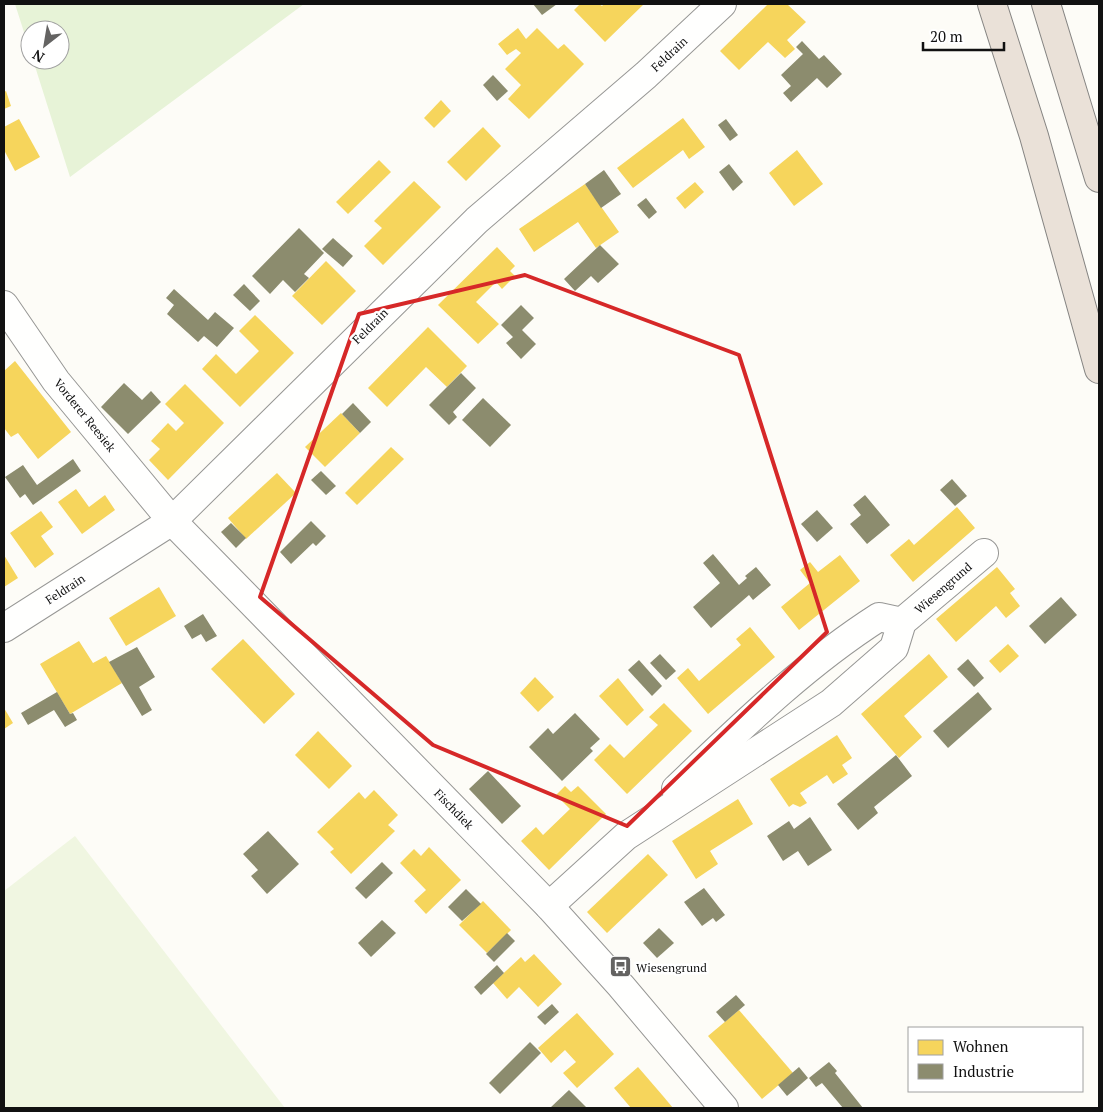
<svg xmlns="http://www.w3.org/2000/svg" width="1103" height="1112" viewBox="0 0 1103 1112" font-family="'PT Serif',serif">
	<style>
		.green { fill: #e7f3d7 }
		.pitch { fill: #f0f6e1 }
		.homes { fill: #f6d55c }
		.industry { fill: #8c8c6e }
		.lines { fill: none; stroke-linecap: round; stroke-linejoin: round }
		.minor-casing { stroke: #979795; stroke-width: 30 }
		.motorway-casing { stroke: #858482; stroke-width: 30 }
		.minor { stroke: #fffffe; stroke-width: 28 }
		.motorway { stroke: #eae1d8; stroke-width: 28 }
		.marked { fill: none; stroke: #d62828; stroke-width: 4; stroke-linejoin: round }
		.labels { text-anchor: middle; dominant-baseline: central; stroke-width: 5; stroke-linejoin: round; paint-order: stroke }
		.street-label { font-size: 12px; fill: #111; stroke: #fff }
		.poi-label { font-size: 12px; fill: #111; stroke: #fff; text-anchor: start }
	</style>
	<rect width="100%" height="100%" fill="#fdfcf7"/>
	<polygon class="green" points="15,4 304,4 70,177 33,60 60,60 60,30 30,30 30,51"/>
	<polygon class="pitch" points="75,836 285,1108 4,1108 4,891"/>
	<g class="homes">
		<polygon points="580,4 599,4 602,6 604,4 644,4 605,42 574,10"/>
		<polygon points="768,4 787,4 806,22 787,40 795,49 785,58 768,42 739,70 720,51"/>
		<polygon points="518,28 526,39 537,28 558,49 564,44 584,64 529,119 508,99 521,85 505,69 521,53 516,49 507,55 498,44"/>
		<polygon points="6,91 11,106 4,109 4,92"/>
		<polygon points="441,100 451,111 434,128 424,118"/>
		<polygon points="683,118 705,147 689,159 683,150 633,188 617,168"/>
		<polygon points="19,119 40,157 15,171 4,150 4,127"/>
		<polygon points="483,127 501,146 466,181 447,162"/>
		<polygon points="797,150 823,184 794,206 769,173"/>
		<polygon points="379,160 391,172 348,214 336,202"/>
		<polygon points="414,181 441,207 383,265 364,246 382,228 374,221"/>
		<polygon points="695,182 704,192 685,209 676,198"/>
		<polygon points="585,184 619,232 596,248 578,222 534,252 519,229"/>
		<polygon points="497,247 515,266 510,271 515,276 502,289 496,282 476,302 499,324 478,344 438,305"/>
		<polygon points="326,261 356,291 322,325 292,296"/>
		<polygon points="255,315 294,353 240,407 202,369 216,354 236,374 259,351 239,331"/>
		<polygon points="428,327 467,366 447,387 426,367 387,407 368,388"/>
		<polygon points="15,361 71,432 38,459 18,433 11,437 4,428 4,371"/>
		<polygon points="185,384 224,423 168,480 149,460 160,449 151,441 168,423 176,431 184,423 165,404"/>
		<polygon points="341,413 360,433 325,467 305,447"/>
		<polygon points="391,447 404,459 357,505 345,493"/>
		<polygon points="277,473 296,493 246,539 228,518"/>
		<polygon points="76,489 89,507 105,495 115,510 82,534 58,502"/>
		<polygon points="957,507 975,528 913,582 890,555 909,539 914,545"/>
		<polygon points="41,511 53,527 41,536 54,554 35,568 10,533"/>
		<polygon points="4,555 18,578 4,587"/>
		<polygon points="840,555 860,581 799,630 781,607 810,583 800,570 810,562 818,572"/>
		<polygon points="997,567 1015,589 1010,593 1020,606 1006,618 996,606 956,642 936,619"/>
		<polygon points="159,587 176,616 126,646 109,618"/>
		<polygon points="750,627 775,657 708,714 677,678 688,668 699,681 741,645 736,639"/>
		<polygon points="243,639 295,694 264,724 211,669"/>
		<polygon points="79,641 93,663 106,656 122,683 70,714 40,664"/>
		<polygon points="1008,644 1019,656 1000,673 989,661"/>
		<polygon points="929,654 948,677 904,716 922,737 899,758 861,714"/>
		<polygon points="535,677 554,697 538,712 520,693"/>
		<polygon points="618,678 644,710 627,726 599,696"/>
		<polygon points="664,703 692,731 627,794 594,760 610,744 624,758 658,725 649,717"/>
		<polygon points="4,708 13,723 4,729"/>
		<polygon points="318,731 352,766 329,789 295,755"/>
		<polygon points="837,735 852,758 842,765 848,774 833,784 827,775 800,793 807,803 800,807 793,804 789,807 770,779"/>
		<polygon points="565,786 571,792 578,786 606,814 549,870 521,841 536,827 543,835 570,809 556,795"/>
		<polygon points="374,790 398,815 388,825 395,831 351,874 330,852 334,849 317,832 359,792 365,799"/>
		<polygon points="738,799 753,824 710,851 718,864 696,879 672,841"/>
		<polygon points="429,847 461,880 426,914 414,901 426,890 400,863 414,849 421,856"/>
		<polygon points="648,854 668,875 607,933 587,912"/>
		<polygon points="483,901 511,930 487,953 459,925"/>
		<polygon points="534,954 562,984 538,1007 519,987 507,999 493,983 521,957 525,962"/>
		<polygon points="739,1010 793,1073 762,1099 708,1036"/>
		<polygon points="577,1013 614,1054 577,1088 563,1073 576,1062 565,1050 551,1063 538,1048"/>
		<polygon points="638,1067 663,1096 673,1108 631,1108 614,1088"/>
	</g>
	<g class="industry">
		<polygon points="533,4 557,4 542,15"/>
		<polygon points="802,41 819,59 824,55 842,74 827,88 817,78 791,102 783,93 791,86 781,75 803,54 796,47"/>
		<polygon points="493,75 508,91 497,101 483,85"/>
		<polygon points="726,119 738,135 730,141 718,125"/>
		<polygon points="729,164 743,182 733,191 719,172"/>
		<polygon points="604,170 621,194 601,208 585,184"/>
		<polygon points="646,198 657,212 649,219 637,205"/>
		<polygon points="299,228 324,253 304,274 309,278 295,292 283,280 270,294 252,276"/>
		<polygon points="333,238 353,256 343,267 322,249"/>
		<polygon points="600,245 619,264 598,283 591,276 575,291 564,279"/>
		<polygon points="244,284 260,301 250,311 233,295"/>
		<polygon points="174,289 208,320 215,312 234,328 217,347 204,336 198,342 167,314 174,305 166,298"/>
		<polygon points="521,305 534,318 522,330 536,344 521,359 506,343 513,337 501,325"/>
		<polygon points="461,373 476,388 453,412 457,417 449,425 429,405"/>
		<polygon points="124,383 142,400 151,391 161,402 128,434 101,407"/>
		<polygon points="483,398 511,425 490,447 462,420"/>
		<polygon points="353,403 371,422 360,433 342,414"/>
		<polygon points="73,459 81,471 33,505 25,494 20,498 5,477 23,465 37,485"/>
		<polygon points="321,471 336,486 326,495 311,480"/>
		<polygon points="952,479 967,496 955,506 940,490"/>
		<polygon points="865,495 890,525 867,544 850,524 861,515 853,505"/>
		<polygon points="817,510 833,528 817,542 801,524"/>
		<polygon points="311,521 326,536 316,546 313,543 291,564 280,552"/>
		<polygon points="231,523 246,538 236,548 221,532"/>
		<polygon points="713,554 739,585 747,578 745,576 756,567 771,585 753,600 749,595 711,628 693,607 720,583 703,563"/>
		<polygon points="1061,597 1077,615 1045,644 1029,626"/>
		<polygon points="203,614 217,636 206,642 201,634 192,639 184,626"/>
		<polygon points="137,647 155,677 139,687 152,710 142,716 109,662"/>
		<polygon points="660,654 676,671 666,680 650,663"/>
		<polygon points="968,659 984,678 974,687 957,669"/>
		<polygon points="639,660 662,686 652,696 628,670"/>
		<polygon points="57,692 70,714 73,713 77,720 65,727 54,710 28,725 21,713"/>
		<polygon points="978,692 992,709 948,748 933,731"/>
		<polygon points="575,713 600,739 590,748 593,751 562,781 529,747 548,728 553,734"/>
		<polygon points="896,755 912,776 874,807 878,813 858,830 837,804"/>
		<polygon points="488,771 521,806 502,824 469,789"/>
		<polygon points="810,817 832,850 808,866 798,851 783,861 767,836 789,821 794,829"/>
		<polygon points="268,831 299,864 267,894 251,876 258,870 243,854"/>
		<polygon points="382,862 393,873 366,899 355,888"/>
		<polygon points="704,888 725,915 716,922 713,918 702,926 684,902"/>
		<polygon points="466,889 481,904 462,921 448,907"/>
		<polygon points="382,920 396,933 371,957 358,943"/>
		<polygon points="659,928 674,943 657,958 643,943"/>
		<polygon points="507,933 515,941 494,962 486,954"/>
		<polygon points="497,965 504,973 481,995 474,987"/>
		<polygon points="736,995 745,1005 725,1022 716,1012"/>
		<polygon points="552,1004 559,1012 545,1025 537,1017"/>
		<polygon points="530,1042 541,1053 500,1094 489,1083"/>
		<polygon points="829,1062 837,1071 835,1073 863,1108 843,1108 822,1083 816,1087 809,1078"/>
		<polygon points="799,1067 808,1078 787,1096 778,1085"/>
		<polygon points="569,1090 587,1108 550,1108"/>
	</g>
	<g class="lines">
		<defs>
			<g id="minor">
				<polyline points="4,305 56,381 172,521 549,906 621,986 724,1108"/>
				<polyline points="4,628 172,521 477,220 646,75 722,4"/>
				<path d="M676,789C741,727 804,665 879,617L902,622"/>
				<polyline points="549,906 626,836 831,703 894,648 902,622 984,553"/>
			</g>
			<g id="motorway">
				<polyline points="992,4 1034,136 1099,369"/>
				<polyline points="1046,4 1099,178"/>
			</g>
		</defs>
		<use href="#minor" class="minor-casing"/>
		<use href="#motorway" class="motorway-casing"/>
		<use href="#minor" class="minor"/>
		<use href="#motorway" class="motorway"/>
	</g>
	<path class="marked" d="M525,275L739,355L827,632L627,826L433,745L260,597L359,314Z"/>
	<defs>
		<symbol id="bus-square" viewBox="-11 -11 22 22"><rect x="-9" y="-9" width="18" height="18" rx="4" fill="#646362" stroke="#fff"/><path d="M-5-6H5V4H4V6H2V4H-2V6H-4V4H-5ZM-3.5-4V0h7V-4ZM-3.5 1.2v1.5H-2V1.2ZM2 1.2v1.5H3.5V1.2Z" fill="#fff"/></symbol>
	</defs>
	<g fill-rule="evenodd">
		<use href="#bus-square" x="608" y="954" width="25" height="25"/>
	</g>
	<g class="labels">
		<g class="street-label">
			<text transform="translate(669 54) rotate(-43)">Feldrain</text>
			<text transform="translate(370 326) rotate(-45)">Feldrain</text>
			<text transform="translate(85 415) rotate(51)">Vorderer Reesiek</text>
			<text transform="translate(943 588) rotate(-41)">Wiesengrund</text>
			<text transform="translate(65 589) rotate(-33)">Feldrain</text>
			<text transform="translate(454 809) rotate(46)">Fischdiek</text>
		</g>
		<g class="poi-label">
			<text x="636" y="967">Wiesengrund</text>
		</g>
	</g>
	<rect width="1103" height="1112" fill="none" stroke="#111111" stroke-width="10"/>
	<rect x="908" y="1027" width="175" height="65" fill="#ffffff" stroke="#a0a0a0"/>
	<rect x="918" y="1040" width="25" height="15" fill="#f6d55c" stroke="#a0a0a0"/>
	<text x="953" y="1052" font-size="15" fill="#111111">Wohnen</text>
	<rect x="918" y="1064" width="25" height="15" fill="#8c8c6e" stroke="#a0a0a0"/>
	<text x="953" y="1077" font-size="15" fill="#111111">Industrie</text>
	<g transform="translate(45 45) rotate(211)"><circle r="24" fill="#ffffff" stroke="#a0a0a0"/>
	<path d="M0-4L9 19L0 12L-9 19Z" fill="#646362"/>
	<text y="-8" font-size="14" font-weight="bold" text-anchor="middle" fill="#111111">N</text>
	</g>
	<path d="M923 42v8h81v-8" fill="none" stroke="#111111" stroke-width="2.5"/>
	<text x="930" y="42" font-size="15" fill="#111111" stroke="#ffffff" stroke-width="4" paint-order="stroke">20 m</text>
</svg>
